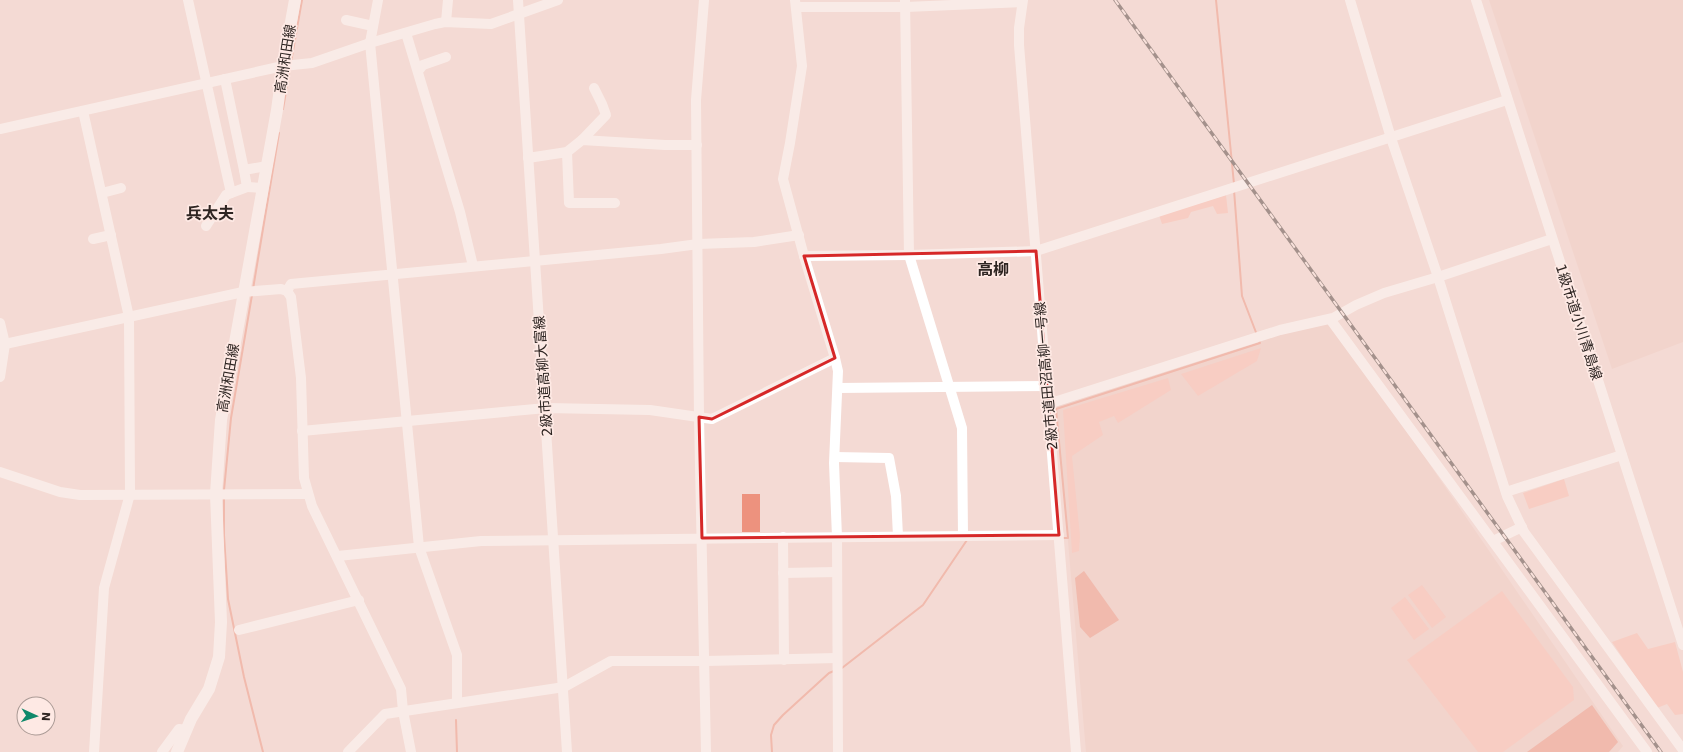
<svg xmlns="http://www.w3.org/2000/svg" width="1683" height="752" viewBox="0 0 1683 752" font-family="'DejaVu Sans','Noto Sans JP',sans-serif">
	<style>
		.built { fill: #efccc4 }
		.green { fill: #fcbdaf }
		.water { fill: #ed927e }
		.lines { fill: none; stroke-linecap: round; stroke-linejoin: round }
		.stream { stroke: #ed927e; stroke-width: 2 }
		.minor { stroke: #fff; stroke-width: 10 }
		.major { stroke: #fff; stroke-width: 12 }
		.rail-casing { stroke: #443936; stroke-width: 3.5 }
		.rail { stroke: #fee9e4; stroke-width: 2; stroke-dasharray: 6; stroke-linecap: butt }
		.marked { fill: none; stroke: #d62828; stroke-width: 3; stroke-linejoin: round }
		.labels { text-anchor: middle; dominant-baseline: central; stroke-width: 3.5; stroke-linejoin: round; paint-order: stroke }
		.street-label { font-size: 14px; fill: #2e2522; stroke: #fee9e4 }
		.quarter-label { font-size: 16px; font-weight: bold; fill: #2e2522; stroke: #fee9e4 }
	</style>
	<rect width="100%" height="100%" fill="#f4dad4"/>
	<g class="built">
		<polygon points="1489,0 1683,0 1683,342 1612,369"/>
		<polygon points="1330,319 1623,746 1618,752 1086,752 1056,401"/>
	</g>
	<g class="green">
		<polygon points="1226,195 1228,213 1217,214 1213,206 1191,212 1188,218 1162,224 1159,215"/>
		<polygon points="1261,348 1257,361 1198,396 1181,374"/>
		<polygon points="1168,378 1171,390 1118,423 1114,416 1099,422 1103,435 1072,456 1080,536 1079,551 1072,553 1063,410"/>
		<polygon points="1564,479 1569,496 1529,509 1523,493"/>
		<polygon points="1422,585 1446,617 1432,628 1408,595"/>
		<polygon points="1502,591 1573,687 1574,700 1503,752 1478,752 1407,660"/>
		<polygon points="1405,597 1429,629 1414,640 1391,608"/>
		<polygon points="1637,633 1648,649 1675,642 1683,672 1683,714 1675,715 1667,704 1657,708 1612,642"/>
	</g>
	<g class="water">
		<rect x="742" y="494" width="18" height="38"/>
		<polygon points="1084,571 1119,620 1090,638 1080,627 1075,578"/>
		<polygon points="1592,705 1618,742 1609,752 1527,752"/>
	</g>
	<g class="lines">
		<g class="stream">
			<polyline points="1216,0 1234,184"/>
			<polyline points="291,62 302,0"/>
			<polyline points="283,109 290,68"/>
			<polyline points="1234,190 1242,296 1257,335"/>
			<polyline points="253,289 279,133"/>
			<polyline points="224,490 231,418 252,295"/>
			<polyline points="224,497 224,535 228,599 244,677 263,752"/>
			<polyline points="1063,538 1068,538 1056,409 1260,343 1259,341"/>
			<polyline points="842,668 923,605 967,540"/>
			<polyline points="456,720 457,752"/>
			<polyline points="772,752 771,735 774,725 783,715 829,673 834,671"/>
		</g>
		<g class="minor">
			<polyline points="188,0 231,193 247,187"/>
			<polyline points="378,0 370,43 419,547 457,655 457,703"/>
			<polyline points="518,0 567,752"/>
			<polyline points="704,0 696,100 699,417 706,752"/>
			<polyline points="795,0 802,66 790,143 783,179 804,256 835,358 838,371 834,463 837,537 838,752"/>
			<polyline points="905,0 909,255 962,428 963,536"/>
			<polyline points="1023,0 1019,28 1019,45 1076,752"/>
			<polyline points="1350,0 1391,138 1438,277 1507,496 1524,532 1683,750"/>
			<polyline points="1476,0 1683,645"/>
			<polyline points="796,7 906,7 1022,2"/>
			<polyline points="346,20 373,26"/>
			<polyline points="446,22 448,0"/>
			<polyline points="406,33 460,212 473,266"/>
			<polyline points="418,71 423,65 446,57"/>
			<polyline points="225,79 244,170"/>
			<polyline points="83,111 129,317 130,494 104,588 94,752"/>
			<polyline points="0,129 283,66 312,63 370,43 435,24 445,22 491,24 558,0"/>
			<polyline points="582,140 606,115 602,104 594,88"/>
			<polyline points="567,152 569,203 615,203"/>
			<polyline points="528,158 567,152 582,140 665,145 697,145"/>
			<polyline points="263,188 247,187 244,170 267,166"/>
			<polyline points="102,193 121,188"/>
			<polyline points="206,226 226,195 231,193"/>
			<polyline points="93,239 111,235"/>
			<polyline points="804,256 909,255 1036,251 1507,100"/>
			<polyline points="287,291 291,284 661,249 698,244 754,242 799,235"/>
			<polyline points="1330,319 1647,752"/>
			<polyline points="0,323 5,344 0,377"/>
			<polyline points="5,344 243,292 281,289 287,291 291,297 301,378 304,478 312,506 401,689 403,711 411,752"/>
			<polyline points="838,388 1047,386"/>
			<polyline points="1048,404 1280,330 1333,318 1356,305 1384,293 1438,277 1552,239"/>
			<polyline points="302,431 546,408 650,410 712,419 835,358"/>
			<polyline points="835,457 889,458 896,496 898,536"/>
			<polyline points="0,472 60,492 80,495 307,494"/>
			<polyline points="1506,492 1622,455"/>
			<polyline points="783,537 784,660"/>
			<polyline points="1493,541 1522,527"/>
			<polyline points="338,556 481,541 1059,535"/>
			<polyline points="783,573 837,572"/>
			<polyline points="239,630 359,600"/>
			<polyline points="162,752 179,729 186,730"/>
			<polyline points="348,752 385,714 564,687 611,661 705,661 837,658"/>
		</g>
		<polyline class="major" points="177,752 191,719 209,689 219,657 221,622 216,494 221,420 277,110 283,66 295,0"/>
		<defs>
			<polyline id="rail" points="1115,0 1661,752"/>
		</defs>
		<use href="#rail" class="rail-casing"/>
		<use href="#rail" class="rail"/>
	</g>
	<path d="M0 0H1683V752H0ZM1036,251L1059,535L702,538L699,417L712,419L835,358L804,256Z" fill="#f4dad4" fill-opacity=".55" fill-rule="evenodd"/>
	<path class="marked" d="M1036,251L1059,535L702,538L699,417L712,419L835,358L804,256Z"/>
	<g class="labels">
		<g class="street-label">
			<text transform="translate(285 59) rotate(-81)">高洲和田線</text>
			<text transform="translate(1579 322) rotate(72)">1級市道小川青島線</text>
			<text transform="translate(543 376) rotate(-94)">2級市道高柳大富線</text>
			<text transform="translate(1046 376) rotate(-95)">2級市道田沼高柳一号線</text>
			<text transform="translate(228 378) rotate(-80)">高洲和田線</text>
		</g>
		<g class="quarter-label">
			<text x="210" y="213">兵太夫</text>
			<text x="993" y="269">高柳</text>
		</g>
	</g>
	<g transform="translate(36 716) rotate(93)"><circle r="19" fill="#fee9e4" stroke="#ab9b96"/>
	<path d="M0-3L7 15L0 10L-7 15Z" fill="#0f886a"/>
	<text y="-6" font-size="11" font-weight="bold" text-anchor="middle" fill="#2e2522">N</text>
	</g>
</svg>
